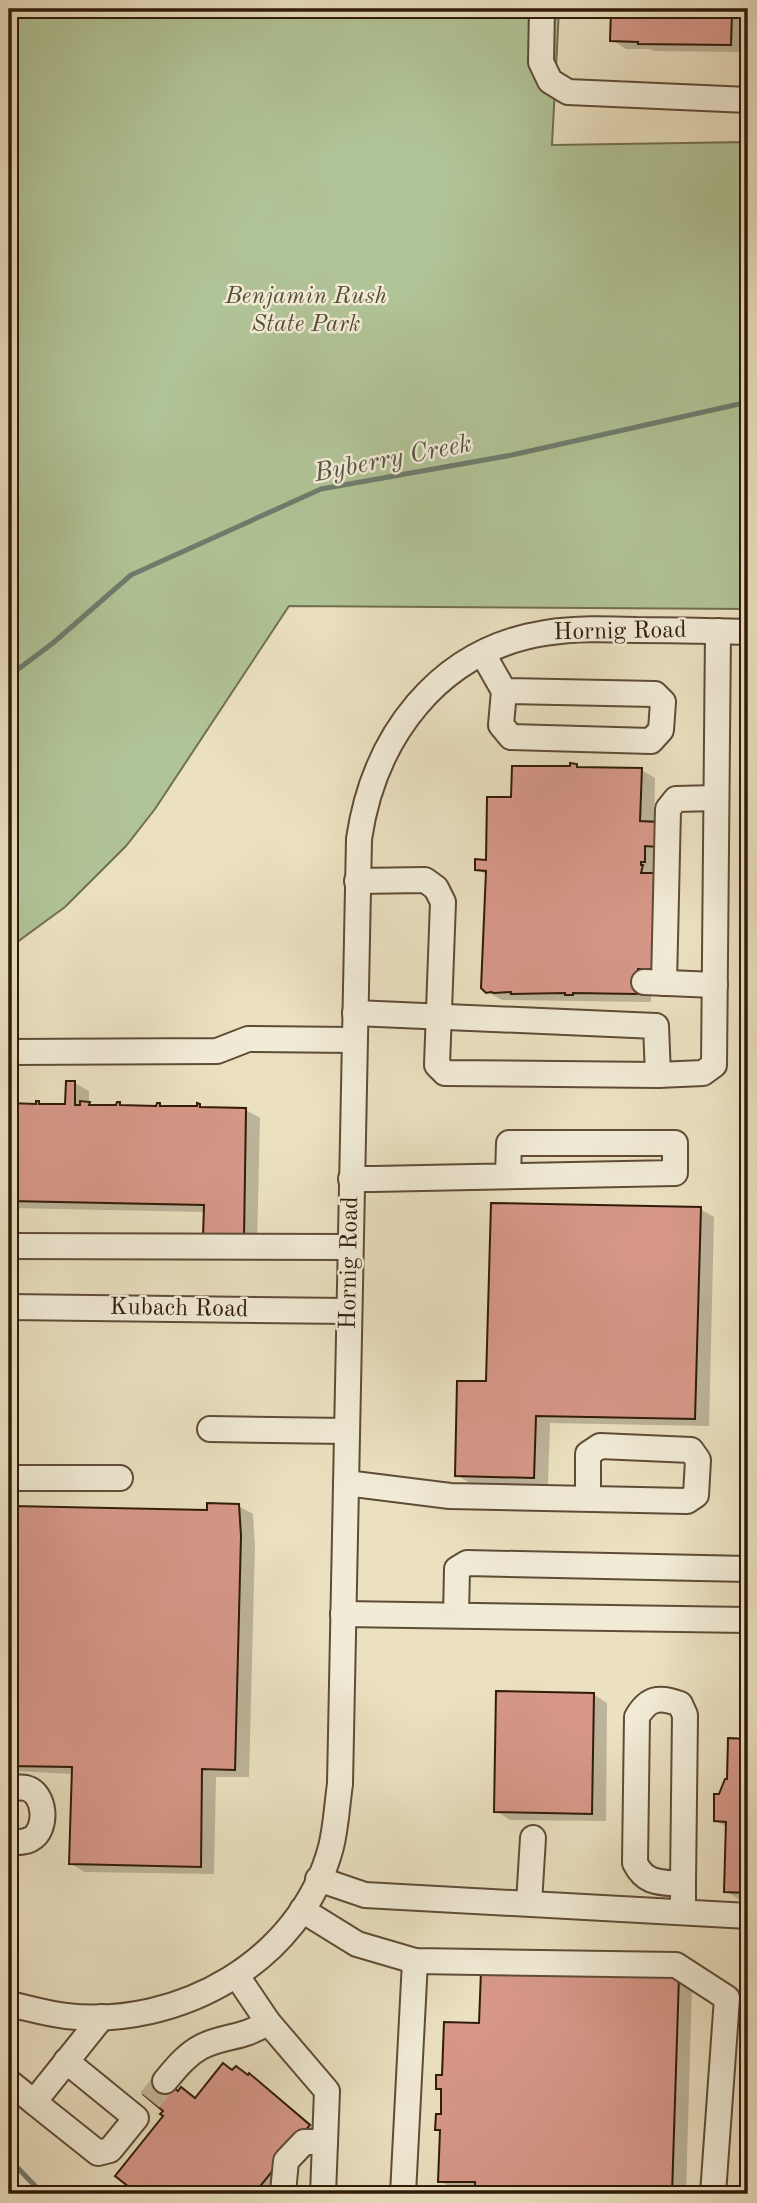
<svg xmlns="http://www.w3.org/2000/svg" width="757" height="2203" viewBox="0 0 757 2203" font-family="'Old Standard TT',serif">
	<style>
		.green { fill: #b1c497; stroke: #707050; stroke-width: 2 }
		.shadow { fill: #0003 }
		.lines { fill: none; stroke-linecap: round; stroke-linejoin: round }
		.stream { stroke: #6e7d6e; stroke-width: 5 }
		.building { fill: #d79889; stroke: #301b09; stroke-width: 2 }
		.minor-tunnel { stroke: #c6b99c; stroke-width: 24; stroke-dasharray: 24 12; stroke-linecap: butt }
		.minor-casing { stroke: #5f4c37; stroke-width: 28 }
		.minor { stroke: #f2ecd7; stroke-width: 24 }
		.labels { text-anchor: middle; dominant-baseline: central; stroke-width: 5; stroke-linejoin: round; paint-order: stroke }
		.park-label { font-size: 24px; font-style: italic; fill: #574e34; stroke: #f2ecd7 }
		.street-label { font-size: 24px; fill: #301b09; stroke: #f2ecd7 }
		.water-label { font-size: 26px; font-style: italic; fill: #545444; stroke: #f2ecd7 }
	</style>
	<rect width="100%" height="100%" fill="#ebe1c1"/>
	<filter id="stains"><feTurbulence type="fractalNoise" baseFrequency=".00286" numOctaves="4"/><feColorMatrix values="0 0 0 0 .2 0 0 0 0 .09 0 0 0 0 .02 0 0 0 .5 -.17"/></filter>
	<radialGradient id="worn" r=".72"><stop offset=".6" stop-color="#630" stop-opacity="0"/><stop offset="1" stop-color="#630" stop-opacity=".3"/></radialGradient>
	<polygon class="green" points="9,9 559,9 552,145 748,142 748,609 289,606 155,809 126,846 65,907 9,948"/>
	<g class="shadow">
		<polygon points="651,9 698,9 698,13 731,15 745,23 744,52 654,51 650,49 626,49 612,40"/>
		<polygon points="576,765 582,769 641,770 655,778 654,823 670,883 651,976 651,1002 502,1000 487,992 487,875 477,869 488,861 513,799"/>
		<polygon points="75,1083 89,1091 89,1103 95,1107 246,1110 260,1118 257,1245 206,1212 9,1208 9,1105 67,1106"/>
		<polygon points="700,1209 714,1217 709,1426 550,1423 548,1485 471,1484 457,1475 488,1383"/>
		<polygon points="238,1506 253,1514 255,1545 249,1777 216,1777 214,1874 85,1872 71,1864 73,1774 16,1771 9,1767 11,1702 9,1701 9,1605 12,1605 13,1555 9,1553 9,1543"/>
		<polygon points="593,1694 607,1703 606,1821 510,1820 496,1811"/>
		<polygon points="729,1740 748,1740 748,1900 740,1900 726,1891 728,1828 715,1820 720,1796 728,1780"/>
		<polygon points="678,1978 692,1986 686,2194 476,2194 477,2189 454,2189 440,2181 442,2131 437,2129 442,2116 443,2091 438,2089 444,2076 481,2024"/>
		<polygon points="237,2068 263,2084 323,2134 275,2194 141,2194 118,2175 165,2116 173,2086 180,2091 182,2089 197,2098"/>
	</g>
	<g class="lines">
		<g class="stream">
			<polyline points="9,676 53,643 131,575 321,489 512,455 748,402"/>
			<polyline points="9,2159 43,2194"/>
		</g>
	</g>
	<g class="building">
		<polygon points="639,9 684,9 705,10 705,13 732,13 731,45 638,44 638,42 610,41 611,10 638,11"/>
		<polygon points="570,763 577,764 577,767 642,768 640,821 659,822 658,847 645,846 645,862 641,862 641,865 643,865 641,873 656,873 654,969 638,969 637,994 573,993 573,995 565,995 565,993 511,994 511,992 494,993 491,992 486,993 481,988 486,871 475,870 475,859 486,860 487,797 511,797 512,766 570,766"/>
		<polygon points="66,1081 75,1081 75,1105 80,1105 80,1101 90,1102 89,1105 116,1105 117,1102 120,1102 120,1105 156,1106 157,1103 160,1103 160,1106 197,1106 197,1103 200,1104 200,1107 246,1108 244,1238 203,1237 204,1205 9,1201 9,1103 36,1104 36,1101 39,1101 39,1104 65,1104"/>
		<polygon points="491,1203 701,1207 695,1419 536,1416 534,1478 455,1476 457,1381 486,1381"/>
		<polygon points="207,1503 239,1504 241,1536 235,1770 202,1769 201,1867 69,1864 72,1767 9,1766 9,1604 11,1604 12,1553 9,1553 9,1541 12,1541 13,1506 207,1510"/>
		<polygon points="496,1691 594,1693 592,1814 494,1812"/>
		<polygon points="728,1738 748,1739 748,1893 724,1892 726,1822 714,1821 714,1794 719,1794 725,1779 727,1779"/>
		<polygon points="481,1971 679,1976 672,2194 475,2194 475,2182 438,2182 440,2130 435,2130 436,2114 441,2114 441,2089 436,2089 436,2075 442,2075 444,2022 479,2023"/>
		<polygon points="223,2063 232,2070 236,2066 248,2075 249,2073 310,2125 261,2185 273,2194 138,2194 115,2176 163,2116 160,2114 163,2111 143,2094 158,2075 178,2091 181,2087 195,2098"/>
	</g>
	<g class="lines">
		<polyline class="minor-tunnel" points="150,2100 165,2081"/>
		<defs>
			<g id="minor">
				<polyline points="542,9 541,62 550,81 568,92 748,100"/>
				<polyline points="483,654 504,691 655,694 663,702 661,730 651,741 511,737 501,725 504,691"/>
				<polyline points="357,881 425,880 436,888 443,902 437,1065 445,1073 658,1075"/>
				<polyline points="644,982 715,985"/>
				<polyline points="664,983 668,809 676,799 716,798"/>
				<polyline points="355,1013 656,1026 658,1075 703,1073 714,1065 718,631"/>
				<polyline points="9,1052 217,1051 248,1039 354,1040"/>
				<polyline points="351,1179 373,1179 675,1173 675,1143 509,1143 508,1176"/>
				<polyline points="9,1246 350,1247"/>
				<polyline points="9,1307 349,1311"/>
				<polyline points="210,1429 347,1431"/>
				<polyline points="9,1478 120,1478"/>
				<polyline points="346,1483 450,1496 687,1501 696,1495 698,1460 691,1450 600,1446 588,1454 588,1499"/>
				<polyline points="343,1614 748,1620"/>
				<polyline points="456,1615 457,1569 467,1563 748,1569"/>
				<path d="M9,1788C14,1788 21,1787 26,1788C46,1793 48,1830 31,1839C24,1843 16,1842 9,1842"/>
				<polyline points="318,1879 365,1895 748,1916"/>
				<polyline points="529,1903 533,1838"/>
				<polyline points="302,1910 357,1944 415,1961 676,1965 727,1998 713,2194"/>
				<path d="M683,1912V1884L685,1715L680,1704C659,1696 648,1698 637,1717L635,1863C646,1885 661,1882 683,1884"/>
				<polyline points="237,1976 268,2022 327,2091 323,2194"/>
				<path d="M9,2004C28,2008 47,2014 66,2016C179,2029 301,1961 331,1847C336,1827 337,1805 340,1784L359,839C374,737 438,650 545,633C576,628 606,629 636,630C673,630 711,631 748,632"/>
				<path d="M165,2081C176,2068 186,2055 201,2047C224,2035 244,2039 268,2022"/>
				<polyline points="9,2082 34,2102 102,2017"/>
				<polyline points="34,2102 98,2153 110,2150 136,2118 66,2061"/>
				<polyline points="285,2194 283,2192 286,2161 304,2142 325,2142"/>
				<polyline points="403,2194 415,1961"/>
			</g>
		</defs>
		<use href="#minor" class="minor-casing"/>
		<use href="#minor" class="minor"/>
	</g>
	<g class="labels">
		<g class="park-label">
			<text x="306" y="297">Benjamin Rush<tspan x="306" dy="28">State Park</tspan></text>
		</g>
		<g class="street-label">
			<text transform="translate(620 632) rotate(-1)">Hornig Road</text>
			<text transform="translate(350 1263) rotate(-89)">Hornig Road</text>
			<text transform="translate(179 1309) rotate(1)">Kubach Road</text>
		</g>
		<g class="water-label">
			<text transform="translate(393 459) rotate(-11)">Byberry Creek</text>
		</g>
	</g>
	<rect width="757" height="2203" fill="none" stroke="#ebe1c1" stroke-width="35"/>
	<rect x="10" y="10" width="736" height="2182" fill="none" stroke="#301b09" stroke-width="3.5"/>
	<rect x="18" y="18" width="722" height="2168" fill="none" stroke="#301b09" stroke-width="2"/>
	<rect width="100%" height="100%" filter="url(#stains)"/>
	<rect width="100%" height="100%" fill="url(#worn)"/>
</svg>
